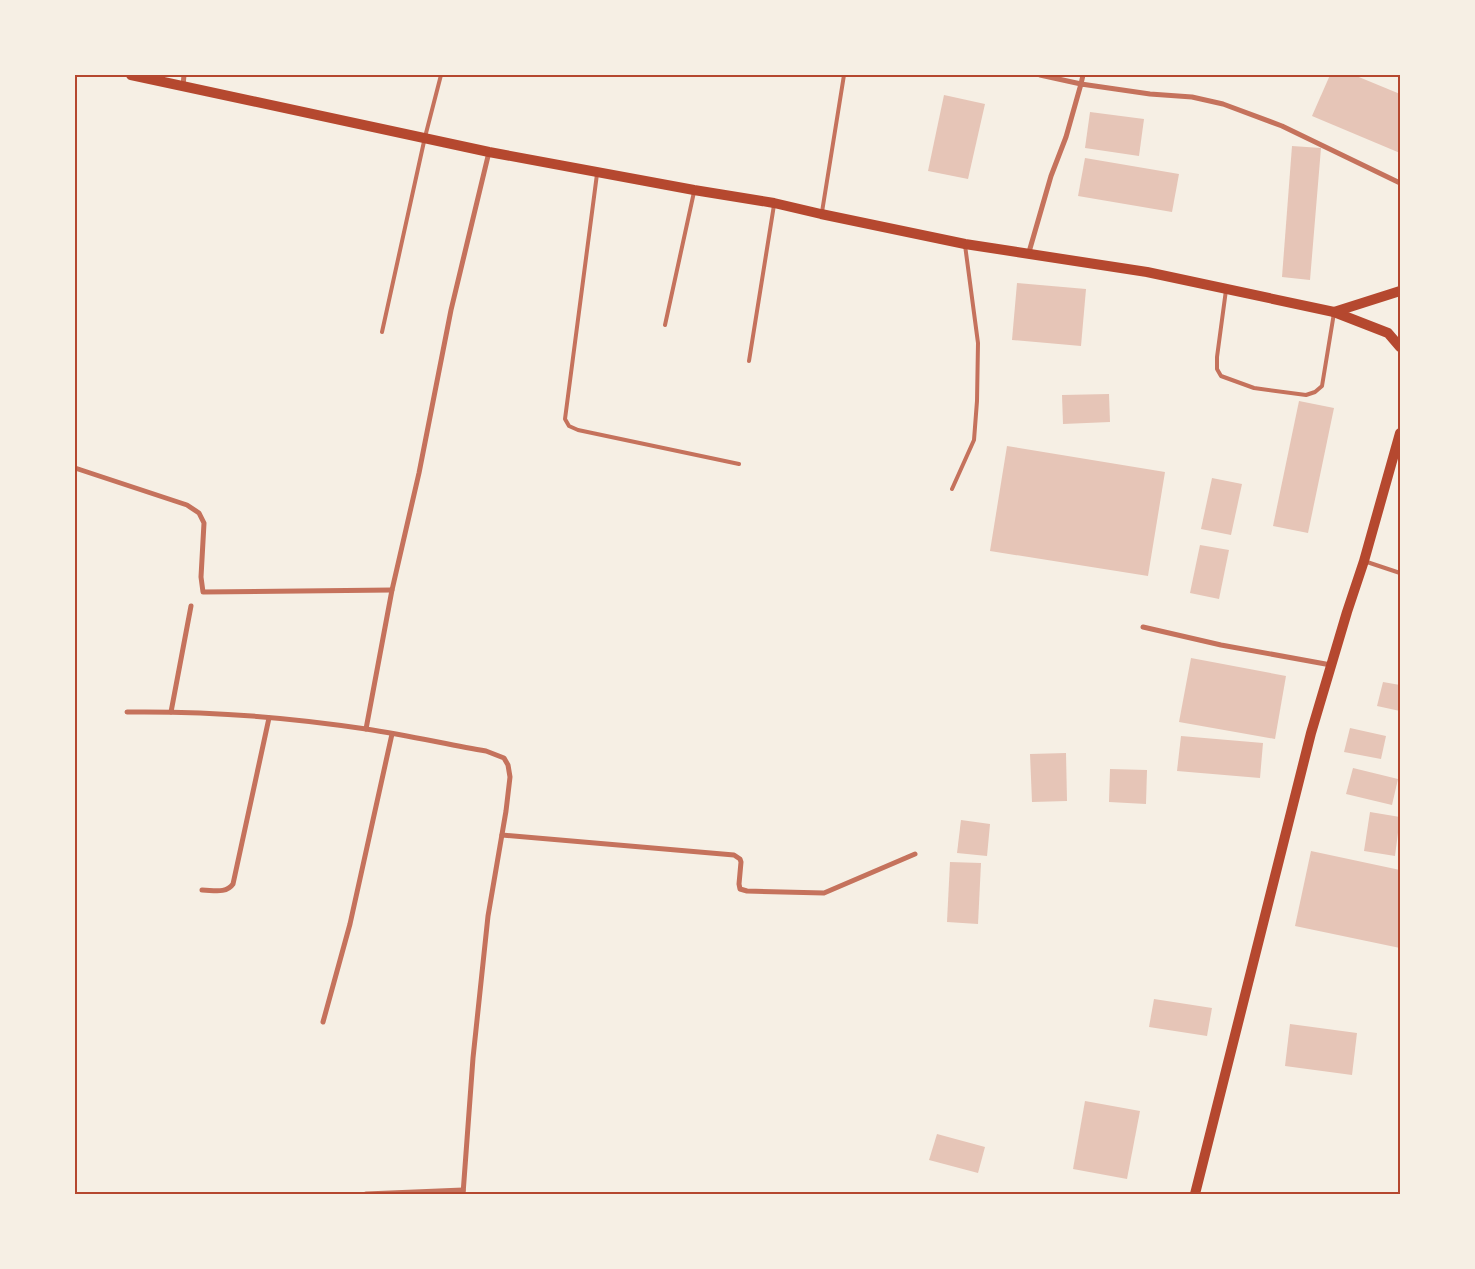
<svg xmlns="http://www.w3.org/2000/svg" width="1475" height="1269" viewBox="0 0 1475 1269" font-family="'Crimson Pro',serif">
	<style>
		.building { fill: #e6c5b7 }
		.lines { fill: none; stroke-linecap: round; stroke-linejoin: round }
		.service { stroke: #c5725c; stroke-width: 4 }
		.minor { stroke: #c5725c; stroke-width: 5 }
		.secondary { stroke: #b5482f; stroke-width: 10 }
		.neatline { fill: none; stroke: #b5482f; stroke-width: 2 }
	</style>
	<rect width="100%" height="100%" fill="#f6efe4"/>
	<g class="building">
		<polygon points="1330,75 1354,75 1400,94 1400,153 1312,116"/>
		<polygon points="944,95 985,104 968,179 928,171"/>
		<polygon points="1090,112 1144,119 1139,156 1085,148"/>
		<polygon points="1292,146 1321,148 1310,280 1282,277"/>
		<polygon points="1085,158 1179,174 1172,212 1078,196"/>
		<polygon points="1017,283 1086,289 1081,346 1012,340"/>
		<polygon points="1109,394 1110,422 1063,424 1062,395"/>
		<polygon points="1299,401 1334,408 1308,533 1273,526"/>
		<polygon points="1007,446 1165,472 1148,576 990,551"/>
		<polygon points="1212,478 1242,484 1231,535 1201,529"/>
		<polygon points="1200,545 1229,550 1219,599 1190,593"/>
		<polygon points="1191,658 1286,676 1275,739 1179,722"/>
		<polygon points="1383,682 1400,685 1400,711 1377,706"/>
		<polygon points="1350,728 1386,736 1381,759 1344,752"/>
		<polygon points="1181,736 1263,743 1260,778 1177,771"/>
		<polygon points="1066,753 1067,801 1032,802 1030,754"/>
		<polygon points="1353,768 1398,779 1392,805 1346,794"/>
		<polygon points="1110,769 1147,770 1146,804 1109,802"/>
		<polygon points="1370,812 1400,817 1395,856 1364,851"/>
		<polygon points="961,820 990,824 987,856 957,853"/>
		<polygon points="1311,851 1400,870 1400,948 1295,926"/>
		<polygon points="950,862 981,863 978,924 947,922"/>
		<polygon points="1154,999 1212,1008 1207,1036 1149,1027"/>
		<polygon points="1290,1024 1357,1033 1352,1075 1285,1066"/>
		<polygon points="1085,1101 1140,1111 1127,1179 1073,1169"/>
		<polygon points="937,1134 985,1147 978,1173 929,1160"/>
	</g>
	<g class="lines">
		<g class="service">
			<polyline points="597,174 565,419 569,426 578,430 739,464"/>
			<polyline points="822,212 844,75"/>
			<polyline points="1226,290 1217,357 1217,369 1221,376 1254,388 1306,395 1315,392 1322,386 1334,313"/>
			<polyline points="665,325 694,192"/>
			<polyline points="382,332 425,137 441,75"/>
			<polyline points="749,361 774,205"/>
			<polyline points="952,489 974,440 977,401 978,343 965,245"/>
			<polyline points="1364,561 1400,573"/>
		</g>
		<g class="minor">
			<polyline points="1040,75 1081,84 1083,75"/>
			<polyline points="183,86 184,75"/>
			<polyline points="1029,252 1051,176 1066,137 1081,84 1150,94 1192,97 1223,104 1282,126 1400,183"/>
			<polyline points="75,468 187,505 199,513 204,523 201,577 203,592 392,590"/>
			<polyline points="1143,627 1221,645 1331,665"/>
			<path d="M127,712C206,711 287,717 366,729C406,735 446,744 486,751L504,758L508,765L510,777L506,811L488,916L473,1058L463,1194"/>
			<polyline points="171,712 191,606"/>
			<polyline points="366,729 392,590 419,473 451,310 489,152"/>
			<polyline points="502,835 734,855 740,859 741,862 739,884 740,889 747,891 824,893 915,854"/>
			<path d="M202,890C213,890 226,894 233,884L269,718"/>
			<polyline points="323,1022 350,924 392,734"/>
			<polyline points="366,1194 463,1190"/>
		</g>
		<g class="secondary">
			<polyline points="131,75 489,152 694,190 774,203 821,214 965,244 1147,272 1334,312 1388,333 1400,347"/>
			<polyline points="1334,312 1400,291"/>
			<polyline points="1195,1194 1311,733 1347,612 1364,561 1400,433"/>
		</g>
	</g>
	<rect width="1475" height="1269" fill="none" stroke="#f6efe4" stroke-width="152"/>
	<rect x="76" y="76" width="1323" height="1117" class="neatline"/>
</svg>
